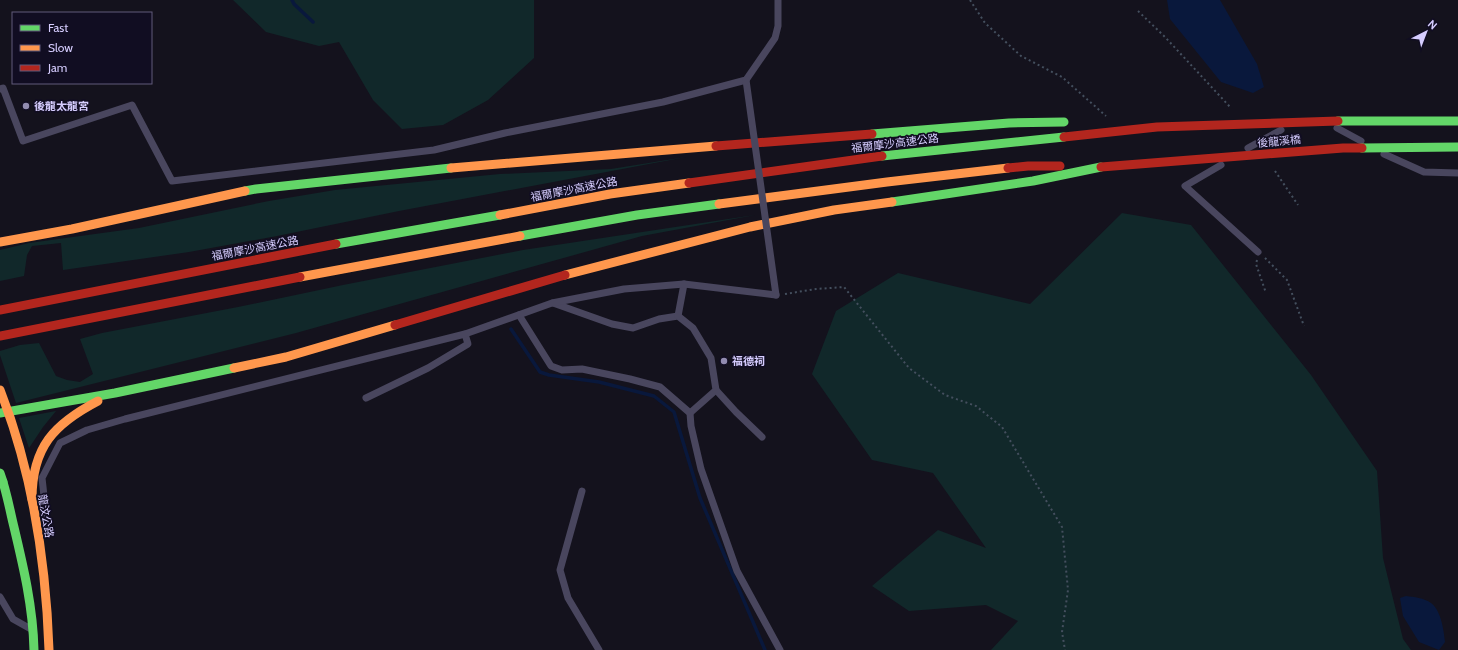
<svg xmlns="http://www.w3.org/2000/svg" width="1458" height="650" viewBox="0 0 1458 650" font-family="Cabin,'Noto Sans TC',sans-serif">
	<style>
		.green { fill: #11282a }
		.water { fill: #09183c }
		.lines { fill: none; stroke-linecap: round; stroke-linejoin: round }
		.stream { stroke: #09183c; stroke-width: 3.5 }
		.path { stroke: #444f5e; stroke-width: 2; stroke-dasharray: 2 3; stroke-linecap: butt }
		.lane { stroke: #49465e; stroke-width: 7 }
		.fast { stroke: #63d668; stroke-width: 9 }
		.slow { stroke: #ff974d; stroke-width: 9 }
		.jam { stroke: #b3261e; stroke-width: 9 }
		.lane-bridge { stroke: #49465e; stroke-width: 7 }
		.fast-bridge { stroke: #63d668; stroke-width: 9 }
		.jam-bridge { stroke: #b3261e; stroke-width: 9 }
		.poi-dot { fill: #928cb0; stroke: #110d22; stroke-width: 1.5 }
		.labels { text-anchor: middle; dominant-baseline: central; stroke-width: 3.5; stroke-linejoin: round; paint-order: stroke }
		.poi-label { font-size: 11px; font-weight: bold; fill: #d6cdff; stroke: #110d22; text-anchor: start }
		.street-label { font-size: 11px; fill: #d6cdff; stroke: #110d22 }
	</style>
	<rect width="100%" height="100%" fill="#14121d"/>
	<g class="green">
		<polygon points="233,0 534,0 534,58 488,100 443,125 402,129 373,100 339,42 319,46 266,32"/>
		<polygon points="686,157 399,211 277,236 189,252 63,270 61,243 32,246 27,255 24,276 0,281 0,250 29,243 139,228 269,201 335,190 500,174 611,169"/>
		<polygon points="1122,213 1191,225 1311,375 1377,471 1383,558 1403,639 1411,650 991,650 1018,621 986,605 909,611 872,586 938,530 986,548 933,473 872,460 812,374 836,311 898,273 1030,304"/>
		<polygon points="755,215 642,236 296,333 16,403 0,355 0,351 20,345 39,343 56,376 67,380 80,382 93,374 80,339 102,333 238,307 343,285 523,250"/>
		<polygon points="56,411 43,427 29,448 19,418"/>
	</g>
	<g class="water">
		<polygon points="1167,0 1220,0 1257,64 1264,87 1253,93 1221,82 1170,19"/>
		<path d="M1406,596C1414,597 1424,598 1431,603C1441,610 1444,631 1445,642L1439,650L1419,642L1403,616L1400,598Z"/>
	</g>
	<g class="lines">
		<g class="stream">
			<polyline points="292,0 294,4 313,22"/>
			<polyline points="511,329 540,372 549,375 599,382 654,396 674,412 700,498 765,650"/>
		</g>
		<g class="path">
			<polyline points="970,0 985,23 1021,56 1062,77 1106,116"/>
			<polyline points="1138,11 1165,37 1231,108"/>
			<polyline points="1275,171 1298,205"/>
			<polyline points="1265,258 1287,280 1304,326"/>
			<polyline points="1257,260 1256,264 1266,293"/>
			<polyline points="785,294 816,289 844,287 909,368 945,395 976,406 1002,427 1062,527 1068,590 1062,632 1065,650"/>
		</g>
		<g class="lane">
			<polyline points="0,89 3,88 23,141 132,105 172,181 434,150 505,133 663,102 746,80 775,38 778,26 778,0"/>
			<polyline points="1337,128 1361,141"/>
			<polyline points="1248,148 1281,130"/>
			<polyline points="1384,154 1424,172 1458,173"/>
			<polyline points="1221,165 1185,186 1258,252"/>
			<polyline points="553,303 612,324 633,328 659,319 678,316 693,328 711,358 716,390 690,413"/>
			<polyline points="519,315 551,366 562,370 582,369 630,379 660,387 690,413 691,426 701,469 737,571 780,650"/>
			<polyline points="678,316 684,284"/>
			<polyline points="716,390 736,412 762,437"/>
			<polyline points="366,398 428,368 468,344 465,334"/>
			<polyline points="582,491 560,570 568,598 599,650"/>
			<polyline points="48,532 42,478 60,443 87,430 125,419 465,334 552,303 624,289 684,284 776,295"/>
			<polyline points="0,597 13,619 29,628"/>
		</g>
		<g class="fast">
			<polyline points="872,134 1009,123 1064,122"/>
			<polyline points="882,156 1064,137"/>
			<polyline points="245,191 256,189 451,168"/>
			<polyline points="892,202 1033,181 1101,167"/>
			<polyline points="520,236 637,215 719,204"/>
			<polyline points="336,244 500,215"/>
			<polyline points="0,413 115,393 234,368"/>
			<path d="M0,473C6,489 9,506 13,523C23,565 33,606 34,650"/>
			<polyline points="0,479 3,482"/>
		</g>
		<g class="slow">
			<polyline points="451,168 716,146"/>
			<polyline points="719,204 887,182 1008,168"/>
			<polyline points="500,215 610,194 689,183"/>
			<polyline points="0,242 72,229 245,191"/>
			<polyline points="565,275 750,227 834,210 892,202"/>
			<polyline points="300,277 520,236"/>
			<polyline points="234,368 286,357 395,325"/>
			<path d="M0,390C32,471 46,563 49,650"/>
			<path d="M32,499C32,447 54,424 98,401"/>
		</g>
		<g class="jam">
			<polyline points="716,146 872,134"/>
			<polyline points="1008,168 1028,166 1060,166"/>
			<polyline points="689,183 882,156"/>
			<polyline points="0,310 336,244"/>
			<polyline points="395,325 565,275"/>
			<polyline points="0,336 300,277"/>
		</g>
		<polyline class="lane-bridge" points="746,80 776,295"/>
		<g class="fast-bridge">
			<polyline points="1338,121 1458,121"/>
			<polyline points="1362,148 1458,147"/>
		</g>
		<g class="jam-bridge">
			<polyline points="1064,137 1157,127 1338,121"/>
			<polyline points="1101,167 1343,148 1362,148"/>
		</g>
	</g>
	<g class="poi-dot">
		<circle cx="26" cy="106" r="4"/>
		<circle cx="724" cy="361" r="4"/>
	</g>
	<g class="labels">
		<g class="poi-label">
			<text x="34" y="106">後龍太龍宮</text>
			<text x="732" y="361">福德祠</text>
		</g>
		<g class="street-label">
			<text transform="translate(1279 141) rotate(-5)">後龍溪橋</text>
			<text transform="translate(895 143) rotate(-7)">福爾摩沙高速公路</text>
			<text transform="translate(574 189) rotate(-11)">福爾摩沙高速公路</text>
			<text transform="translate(255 248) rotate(-11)">福爾摩沙高速公路</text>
			<text transform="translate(46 516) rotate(80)">龍汶公路</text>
		</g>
	</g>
	<rect x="12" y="12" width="140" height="72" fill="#110d22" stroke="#605a7a"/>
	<rect x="20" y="25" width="20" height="6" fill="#63d668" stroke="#605a7a"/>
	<text x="48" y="32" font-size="12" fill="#d6cdff">Fast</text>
	<rect x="20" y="45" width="20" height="6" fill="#ff974d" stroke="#605a7a"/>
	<text x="48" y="52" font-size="12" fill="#d6cdff">Slow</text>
	<rect x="20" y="65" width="20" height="6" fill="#b3261e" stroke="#605a7a"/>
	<text x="48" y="72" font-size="12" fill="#d6cdff">Jam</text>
	<g transform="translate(1426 32) rotate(42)" stroke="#110d22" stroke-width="3" paint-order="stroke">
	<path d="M0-3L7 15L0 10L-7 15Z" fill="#d6cdff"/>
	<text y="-6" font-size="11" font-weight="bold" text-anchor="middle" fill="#d6cdff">N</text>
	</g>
</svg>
